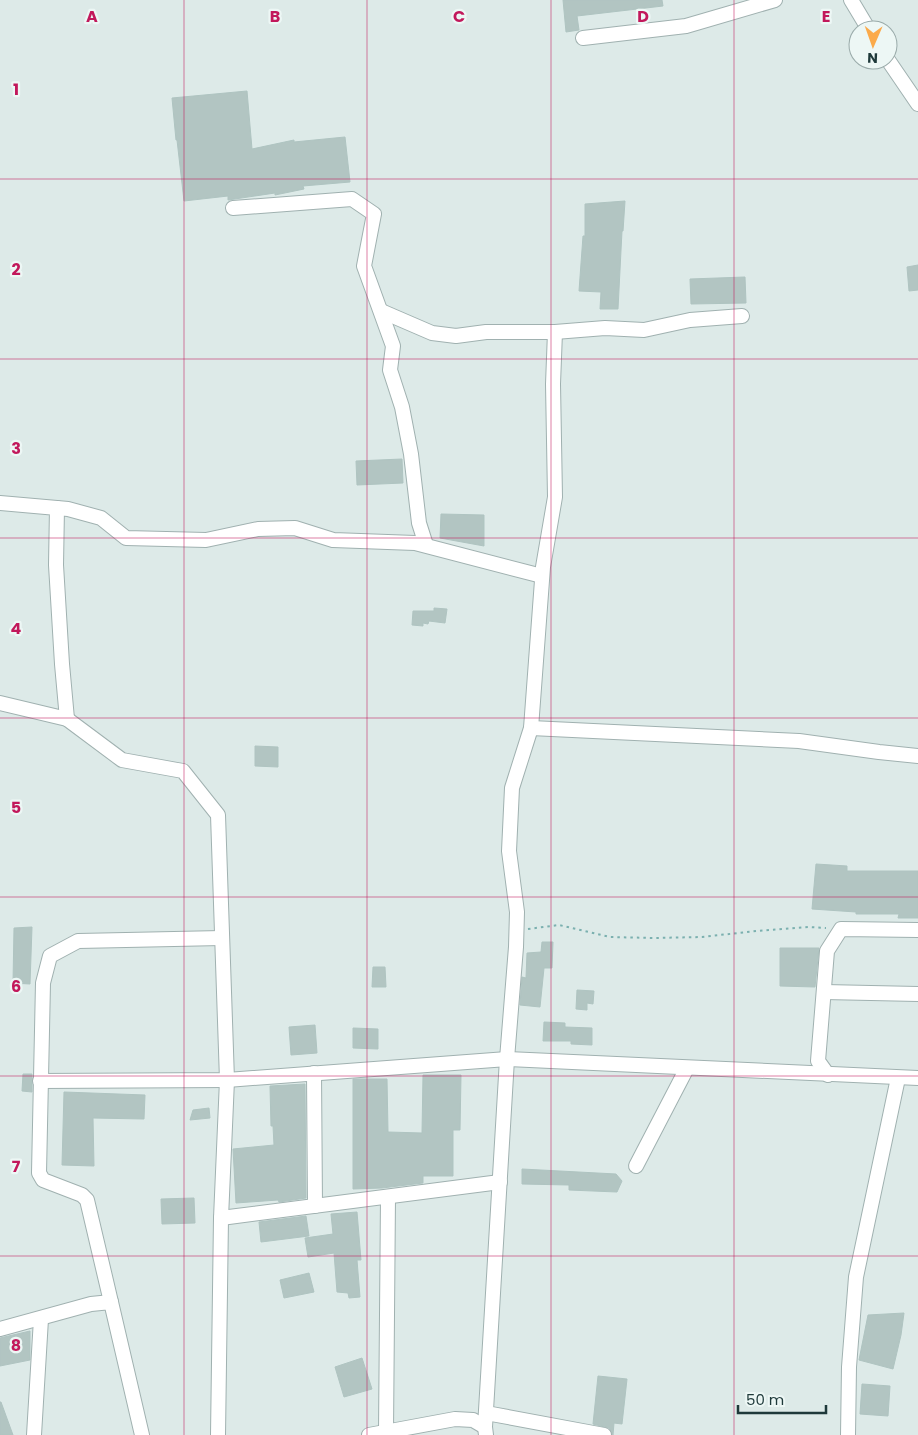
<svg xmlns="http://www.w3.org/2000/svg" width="918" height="1435" viewBox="0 0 918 1435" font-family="Poppins,sans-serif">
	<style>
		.building { fill: #b2c5c2; stroke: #afc4c1 }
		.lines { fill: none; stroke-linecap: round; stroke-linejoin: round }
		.minor-casing { stroke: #a0b1b0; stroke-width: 16 }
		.path { stroke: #7bb0af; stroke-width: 2; stroke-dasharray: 2.5 4; stroke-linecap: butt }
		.minor { stroke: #fff; stroke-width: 14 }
		.grid { fill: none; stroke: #c2185b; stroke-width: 1; stroke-opacity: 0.55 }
		.grid-label { font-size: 16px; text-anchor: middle; font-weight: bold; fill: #c2185b; stroke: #edf7f5; stroke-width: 4.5; stroke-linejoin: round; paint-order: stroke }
	</style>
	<rect width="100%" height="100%" fill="#ddeae8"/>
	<g class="building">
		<polygon points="563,0 662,0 663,6 577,16 579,30 566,32"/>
		<polygon points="247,91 252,149 294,140 294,142 345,137 350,182 303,186 304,189 275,195 275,193 228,200 228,196 184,201 177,140 176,140 172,98"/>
		<polygon points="625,201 623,231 622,231 618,309 600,309 601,292 579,291 583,236 585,236 585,204"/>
		<polygon points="918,265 918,290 909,291 907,267"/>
		<polygon points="745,277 746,303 691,304 690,279"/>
		<polygon points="402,459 403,483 357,485 356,461"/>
		<polygon points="441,514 484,515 484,546 440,538"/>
		<polygon points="434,608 447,609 445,623 429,621 428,624 423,623 423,626 412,625 413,611 434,611"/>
		<polygon points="255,746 278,747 278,767 255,766"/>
		<polygon points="816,864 847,866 847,871 918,871 918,918 898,918 899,914 856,914 856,912 812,909"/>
		<polygon points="32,927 30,984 13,983 14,928"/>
		<polygon points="542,942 553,942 552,968 544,968 540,1007 520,1005 522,977 526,978 527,953 541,952"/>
		<polygon points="780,948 819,948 815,987 780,986"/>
		<polygon points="373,967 385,967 386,987 372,987"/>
		<polygon points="577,990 594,991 593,1004 587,1003 587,1010 576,1009"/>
		<polygon points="544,1022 565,1023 565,1027 592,1028 592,1045 571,1044 571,1041 543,1041"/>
		<polygon points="315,1025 317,1053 291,1055 289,1027"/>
		<polygon points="353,1028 378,1029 378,1049 353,1048"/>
		<polygon points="23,1074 32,1074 32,1092 22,1091"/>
		<polygon points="423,1075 461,1075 460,1130 453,1130 453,1176 423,1176 423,1183 382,1188 353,1189 353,1079 387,1079 388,1132 422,1133"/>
		<polygon points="305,1084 306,1198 279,1202 278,1200 236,1203 233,1149 274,1145 273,1126 271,1126 270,1086"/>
		<polygon points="64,1092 145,1095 144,1119 93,1118 94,1166 62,1165"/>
		<polygon points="209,1108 210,1118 190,1120 193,1110"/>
		<polygon points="522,1169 616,1174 622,1181 617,1192 569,1190 569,1185 522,1184"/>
		<polygon points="194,1198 195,1223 162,1224 161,1199"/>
		<polygon points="357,1212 361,1260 357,1260 360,1297 349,1298 348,1293 337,1292 334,1253 308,1257 305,1238 333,1234 331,1214"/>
		<polygon points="306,1216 309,1236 261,1242 259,1222"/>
		<polygon points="309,1273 314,1292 284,1298 280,1280"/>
		<polygon points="904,1313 901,1335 893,1369 859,1360 868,1315"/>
		<polygon points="30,1331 30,1360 0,1366 0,1338"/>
		<polygon points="362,1358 372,1389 344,1397 335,1367"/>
		<polygon points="598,1376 627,1379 622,1424 614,1423 613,1435 609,1428 593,1424"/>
		<polygon points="862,1384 890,1386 888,1416 860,1414"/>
		<polygon points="0,1402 1,1402 13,1435 0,1435"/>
	</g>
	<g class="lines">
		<defs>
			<g id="minor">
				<polyline points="851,0 869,30"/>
				<polyline points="583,38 686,26 775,0"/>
				<polyline points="888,60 918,104"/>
				<polyline points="233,208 352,199 374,214 364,266 393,346 390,370 402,407 411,454 419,523 426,545"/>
				<polyline points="381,311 432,333 456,336 486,332 555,332 605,328 644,330 690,320 742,316"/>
				<polyline points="0,503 57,508 56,565 62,664 67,719"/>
				<polyline points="57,508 68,509 101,518 126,538 206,540 258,529 295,528 333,540 415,543 542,576"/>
				<polyline points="0,703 67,719 122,760 183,771 218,815 227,1080 221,1218 218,1435"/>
				<polyline points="531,728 799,741 879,752 918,756"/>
				<polyline points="824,992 918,994"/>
				<polyline points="314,1073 315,1206"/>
				<polyline points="828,1075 818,1061 827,951 841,929 918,930"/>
				<polyline points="40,1081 227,1080 507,1059 918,1078"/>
				<polyline points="636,1166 687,1068"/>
				<polyline points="221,1218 500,1182"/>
				<polyline points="111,1302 87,1200 82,1195 43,1180 39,1173 43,983 50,956 78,941 222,938"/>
				<polyline points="0,1329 91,1304 111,1302 142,1435"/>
				<polyline points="486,1413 604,1435"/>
				<polyline points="386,1432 388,1197"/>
				<polyline points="34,1435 41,1319"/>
				<polyline points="369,1435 455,1419 473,1420 485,1427"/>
				<polyline points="486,1435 485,1427 507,1059 516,947 517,912 509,851 512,788 531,728 543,567 555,497 553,384 555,332"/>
				<polyline points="848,1435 849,1367 856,1277 898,1078"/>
			</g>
		</defs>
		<use href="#minor" class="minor-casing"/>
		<polyline class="path" points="528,929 559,925 610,937 653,938 702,937 756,931 808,927 826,928"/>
		<use href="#minor" class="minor"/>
	</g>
	<path class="grid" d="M184,0V1435M367,0V1435M551,0V1435M734,0V1435M0,179H918M0,359H918M0,538H918M0,718H918M0,897H918M0,1076H918M0,1256H918"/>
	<g class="grid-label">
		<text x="92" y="22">A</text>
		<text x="275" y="22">B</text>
		<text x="459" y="22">C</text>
		<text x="643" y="22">D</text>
		<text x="826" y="22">E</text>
		<text x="16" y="95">1</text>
		<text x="16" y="275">2</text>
		<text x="16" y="454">3</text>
		<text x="16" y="634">4</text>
		<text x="16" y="813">5</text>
		<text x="16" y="992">6</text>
		<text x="16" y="1172">7</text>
		<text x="16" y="1351">8</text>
	</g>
	<g transform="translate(873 45) rotate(182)"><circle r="24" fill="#edf7f5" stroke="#9aabaa"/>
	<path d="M0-4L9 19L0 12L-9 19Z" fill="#fbaa4a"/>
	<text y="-8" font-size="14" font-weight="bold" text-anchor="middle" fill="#1e393a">N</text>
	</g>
	<path d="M738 1405v8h88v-8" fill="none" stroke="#1e393a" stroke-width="2.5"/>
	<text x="746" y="1405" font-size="15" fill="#1e393a" stroke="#edf7f5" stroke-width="4" paint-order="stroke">50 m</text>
</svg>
